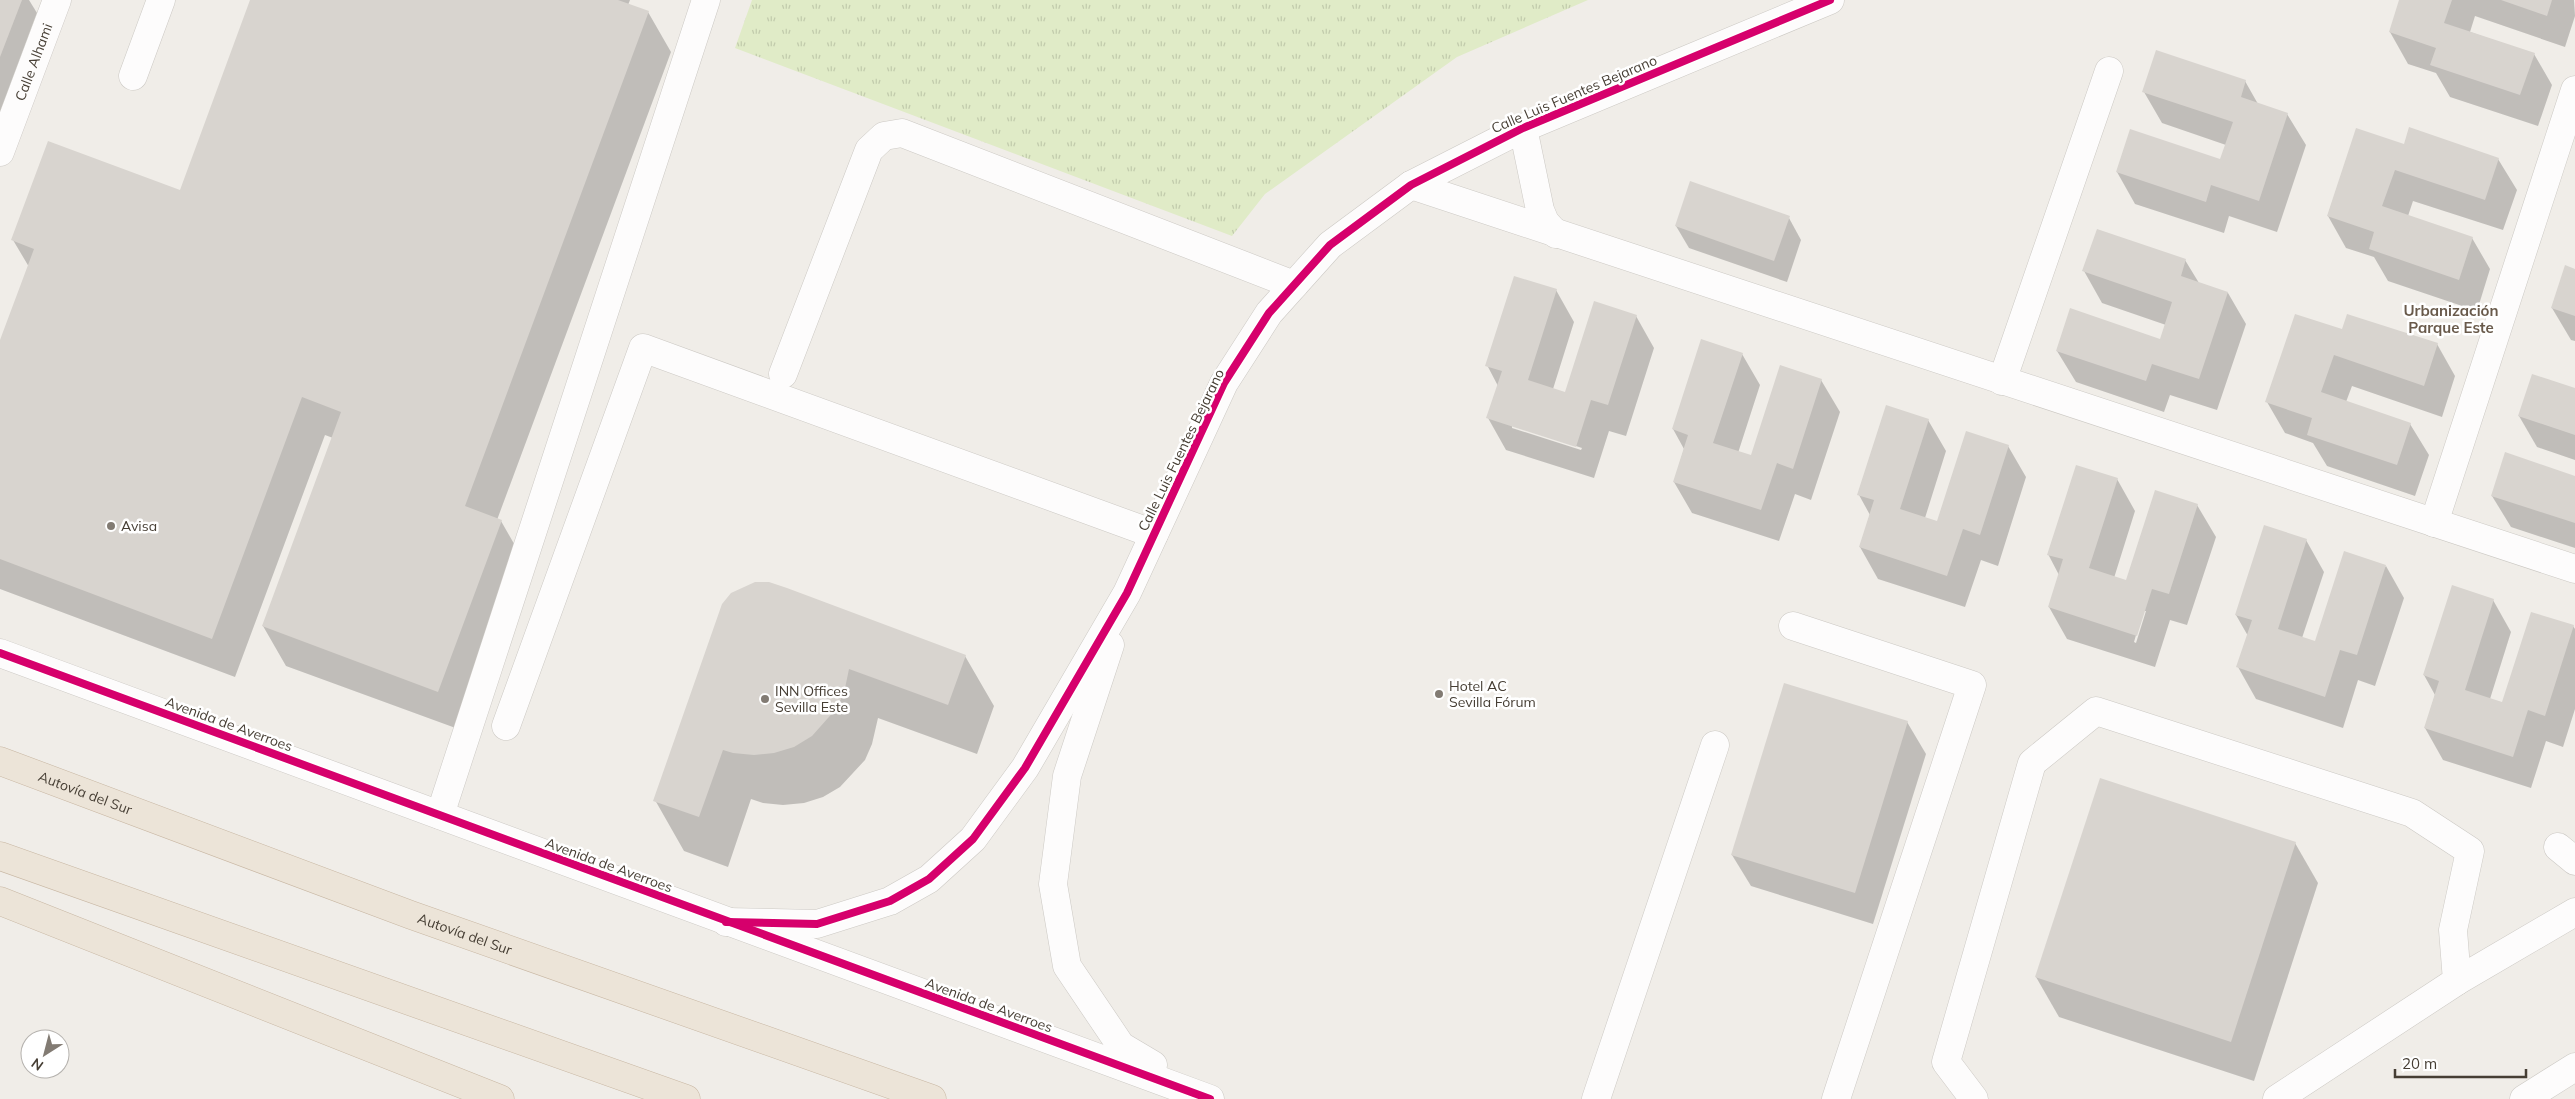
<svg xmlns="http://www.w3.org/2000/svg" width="2575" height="1099" viewBox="0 0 2575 1099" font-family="Mulish,sans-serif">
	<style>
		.grass { fill: url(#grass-tufts) }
		.shadow { fill: #0003; fill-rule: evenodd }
		.building { fill: #d8d4cf }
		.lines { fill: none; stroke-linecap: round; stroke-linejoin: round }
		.minor-casing { stroke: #ccc9c4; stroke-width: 29 }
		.highway-casing { stroke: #c8b7a3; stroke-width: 29 }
		.minor { stroke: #fdfcfc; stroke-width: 28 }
		.highway { stroke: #ece4d8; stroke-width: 28 }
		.cycleway-casing { stroke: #fff; stroke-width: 11 }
		.cycleway { stroke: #d6006c; stroke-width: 8 }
		.poi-dot { fill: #827b73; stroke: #fff; stroke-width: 2 }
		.labels { text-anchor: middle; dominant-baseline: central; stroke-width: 5; stroke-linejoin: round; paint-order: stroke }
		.street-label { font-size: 14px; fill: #463e34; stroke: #fff }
		.poi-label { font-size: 14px; fill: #463e34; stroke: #fff; text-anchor: start }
		.neighbourhood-label { font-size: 15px; font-weight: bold; fill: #695a4b; stroke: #fff }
	</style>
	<defs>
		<pattern id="grass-tufts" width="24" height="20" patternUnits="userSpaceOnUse" patternTransform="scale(1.25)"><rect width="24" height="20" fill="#e0ebc7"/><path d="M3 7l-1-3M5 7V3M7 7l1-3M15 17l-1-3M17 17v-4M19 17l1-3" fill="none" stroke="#c2cbac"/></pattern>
	</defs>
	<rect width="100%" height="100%" fill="#f0ede8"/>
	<polygon class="grass" points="752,0 1588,0 1457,57 1265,194 1232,236 735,48"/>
	<g class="shadow">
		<polygon points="0,0 29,0 37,13 0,112"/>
		<polygon points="252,0 630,0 628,5 648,12 671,52 497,520 501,521 524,561 461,730 286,666 263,626 333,438 325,435 235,677 0,589 0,344 29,267 13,240 180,192"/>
		<polygon points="2401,0 2574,0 2575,16 2565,47 2475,16 2470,32 2534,54 2552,85 2538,126 2450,97 2436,73 2408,64 2390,32"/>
		<polygon points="2245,81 2258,104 2287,114 2306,145 2277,232 2229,216 2224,233 2135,204 2117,172 2221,161 2226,145 2162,123 2144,92"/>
		<polygon points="2404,145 2498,159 2517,190 2503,230 2413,201 2408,216 2472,238 2490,269 2477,311 2388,281 2374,257 2346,248 2328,216"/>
		<polygon points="1789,218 1801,240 1787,282 1689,248 1676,226"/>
		<polygon points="2185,260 2199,283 2228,293 2246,324 2217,410 2170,395 2164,412 2076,382 2057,351 2161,340 2166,325 2102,303 2084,271"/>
		<polygon points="2575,270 2575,341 2571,340 2552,308"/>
		<path d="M1556,290L1574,322L1553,389L1566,394L1636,316L1654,348L1626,436L1609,431L1594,478L1506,450L1488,418L1498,386L1487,365ZM1512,425L1582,448L1581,450L1512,428Z"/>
		<polygon points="2343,331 2437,344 2455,376 2442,417 2352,386 2346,402 2410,424 2429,455 2415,496 2327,466 2313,443 2285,433 2267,402"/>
		<polygon points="1742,354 1760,385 1738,453 1751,457 1821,380 1840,412 1811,500 1795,494 1779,541 1692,513 1674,482 1684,449 1673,429"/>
		<polygon points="2575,390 2575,460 2537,447 2519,416"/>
		<polygon points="1928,420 1946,451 1925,518 1938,522 2008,446 2026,477 1998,566 1981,560 1965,607 1878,579 1860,547 1870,515 1859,495"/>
		<polygon points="2575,477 2575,548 2511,527 2492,496"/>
		<path d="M2117,479L2135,511L2114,578L2127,582L2197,505L2216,537L2187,625L2170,620L2155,667L2067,639L2049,607L2059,575L2048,554ZM2143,611H2146L2136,643L2134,642Z"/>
		<polygon points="2306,540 2324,572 2302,638 2316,643 2386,566 2404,598 2375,686 2358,680 2343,728 2256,699 2238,667 2248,636 2236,615"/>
		<polygon points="2493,600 2511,632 2490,699 2503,703 2573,626 2575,629 2575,709 2563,747 2546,741 2531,788 2443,760 2425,728 2435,695 2424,675"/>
		<polygon points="723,605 965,656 994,706 977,754 878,718 872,744 865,760 840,787 823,797 804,803 783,805 763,803 751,799 728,867 684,851 655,800"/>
		<polygon points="1907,722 1926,754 1873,924 1751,886 1732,855"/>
		<polygon points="2295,843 2318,883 2254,1081 2059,1017 2036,977"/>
	</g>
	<g class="building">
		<polygon points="0,0 22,0 0,57"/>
		<polygon points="250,0 618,0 649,11 465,506 502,520 438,692 262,626 341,412 302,397 212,639 0,559 0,340 34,249 11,240 48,141 180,190"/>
		<polygon points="2399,0 2452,0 2444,23 2535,53 2520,95 2430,65 2436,48 2389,32"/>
		<polygon points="2501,0 2552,0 2547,16"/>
		<polygon points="2156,50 2246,80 2241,97 2288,113 2259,201 2211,185 2206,202 2116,172 2130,129 2220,159 2233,122 2142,92"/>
		<polygon points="2409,127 2499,158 2485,200 2395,170 2382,206 2473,237 2459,280 2369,249 2374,232 2327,216 2356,128 2404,144"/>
		<polygon points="1690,181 1790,216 1774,261 1675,226"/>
		<polygon points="2097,229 2186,259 2181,276 2228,292 2199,379 2152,364 2146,381 2056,351 2070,308 2160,339 2172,302 2082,271"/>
		<polygon points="2565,265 2575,269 2575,316 2551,308"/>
		<polygon points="1514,276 1557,289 1528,380 1565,392 1594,301 1637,315 1608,405 1591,400 1576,447 1486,418 1502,371 1485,366"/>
		<polygon points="2295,314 2342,329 2347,314 2438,343 2424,386 2334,355 2321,392 2411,423 2397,465 2307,435 2312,418 2265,402"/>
		<polygon points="1701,339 1743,353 1713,443 1751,455 1780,365 1822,379 1793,469 1777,463 1761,510 1673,482 1688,435 1672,429"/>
		<polygon points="2532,374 2575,388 2575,435 2518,416"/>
		<polygon points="1886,405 1929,419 1900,509 1937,521 1966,431 2009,445 1980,535 1963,529 1947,576 1859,547 1874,500 1857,495"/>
		<polygon points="2505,452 2575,476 2575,523 2491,496"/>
		<polygon points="2076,465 2118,478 2089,568 2126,580 2155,490 2198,504 2169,594 2152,589 2137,636 2048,607 2063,559 2047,555"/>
		<polygon points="2264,525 2307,539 2278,629 2315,641 2344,551 2386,565 2357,655 2340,650 2325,697 2236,667 2252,620 2235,615"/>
		<polygon points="755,582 769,582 787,588 966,655 948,705 849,669 844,693 836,709 812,736 794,747 774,753 754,755 733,753 723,750 699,817 653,801 722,604 731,593"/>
		<polygon points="2452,585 2494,599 2465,690 2502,702 2531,612 2574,625 2545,716 2528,710 2513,757 2424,728 2439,681 2423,675"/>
		<polygon points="1784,683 1908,721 1855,893 1731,855"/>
		<polygon points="2100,778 2296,842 2231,1042 2035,977"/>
	</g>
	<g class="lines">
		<defs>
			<g id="minor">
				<polyline points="133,76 161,0"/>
				<polyline points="1523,128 1540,210 1545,222 1556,234"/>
				<path id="s1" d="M0,152L57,0"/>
				<polyline points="1411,185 2575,569"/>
				<polyline points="783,374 869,150 884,136 902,133 1294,285"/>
				<polyline points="2002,381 2109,71"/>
				<polyline points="2434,523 2575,90"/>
				<polyline points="1793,626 1972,685 1836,1099"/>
				<polyline points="1110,645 1067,776 1053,884 1067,966 1121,1046 1153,1065"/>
				<polyline points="0,653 1210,1099"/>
				<polyline points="506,726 643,348 1154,534"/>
				<polyline points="440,815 706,0"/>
				<polyline points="2558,847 2575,861"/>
				<polyline points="726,922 817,924 890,901 929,879 973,839 1025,768 1127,593 1224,383 1269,313 1330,245 1411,185 1523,128 1830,0"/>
				<polyline points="2457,981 2575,912"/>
				<polyline points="1596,1099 1715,745"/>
				<polyline points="1974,1099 1946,1062 2032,763 2096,711 2412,813 2470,851 2453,930 2457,981 2277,1099"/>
				<polyline points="2524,1099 2575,1067"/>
			</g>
			<g id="highway">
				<path id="s2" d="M0,761L411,915L932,1099"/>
				<polyline points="0,856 686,1099"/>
				<polyline points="0,901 500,1099"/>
			</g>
		</defs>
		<use href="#minor" class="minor-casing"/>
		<use href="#highway" class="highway-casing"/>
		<use href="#minor" class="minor"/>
		<use href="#highway" class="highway"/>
		<defs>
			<g id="cycleway">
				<polyline points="0,653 1210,1099"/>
				<polyline points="726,922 817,924 890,901 929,879 973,839 1025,768 1127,593 1224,383 1269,313 1330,245 1411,185 1523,128 1830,0"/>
			</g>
		</defs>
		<use href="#cycleway" class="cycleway-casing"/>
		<use href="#cycleway" class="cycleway"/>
	</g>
	<g class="poi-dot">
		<circle cx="111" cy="526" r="5"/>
		<circle cx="1439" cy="694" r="5"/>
		<circle cx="765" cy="699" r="5"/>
	</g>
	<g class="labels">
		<g class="street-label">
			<text stroke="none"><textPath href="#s1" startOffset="96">Calle Alhami</textPath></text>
			<text transform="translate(1574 94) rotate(-23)">Calle Luis Fuentes Bejarano</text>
			<text transform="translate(1181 450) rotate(-64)">Calle Luis Fuentes Bejarano</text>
			<text transform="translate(229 724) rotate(20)">Avenida de Averroes</text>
			<text stroke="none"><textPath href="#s2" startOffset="91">Autovía del Sur</textPath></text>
			<text transform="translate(609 865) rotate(20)">Avenida de Averroes</text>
			<text stroke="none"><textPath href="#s2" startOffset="496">Autovía del Sur</textPath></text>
			<text transform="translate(989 1005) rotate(20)">Avenida de Averroes</text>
		</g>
		<g class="poi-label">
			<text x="121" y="526">Avisa</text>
			<text x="1449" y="686">Hotel AC<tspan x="1449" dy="16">Sevilla Fórum</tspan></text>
			<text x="775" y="691">INN Offices<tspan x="775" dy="16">Sevilla Este</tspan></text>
		</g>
		<g class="neighbourhood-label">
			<text x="2451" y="310">Urbanización<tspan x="2451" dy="17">Parque Este</tspan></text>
		</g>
	</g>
	<g transform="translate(45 1054) rotate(216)"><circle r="24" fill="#ffffff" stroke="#b5b2ae"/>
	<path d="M0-4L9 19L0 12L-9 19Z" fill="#827b73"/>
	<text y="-8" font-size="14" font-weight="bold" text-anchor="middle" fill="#463e34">N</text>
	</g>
	<path d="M2395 1069v8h131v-8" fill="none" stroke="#463e34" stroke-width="2.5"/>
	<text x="2402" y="1069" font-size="15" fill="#463e34" stroke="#ffffff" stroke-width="4" paint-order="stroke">20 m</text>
</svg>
